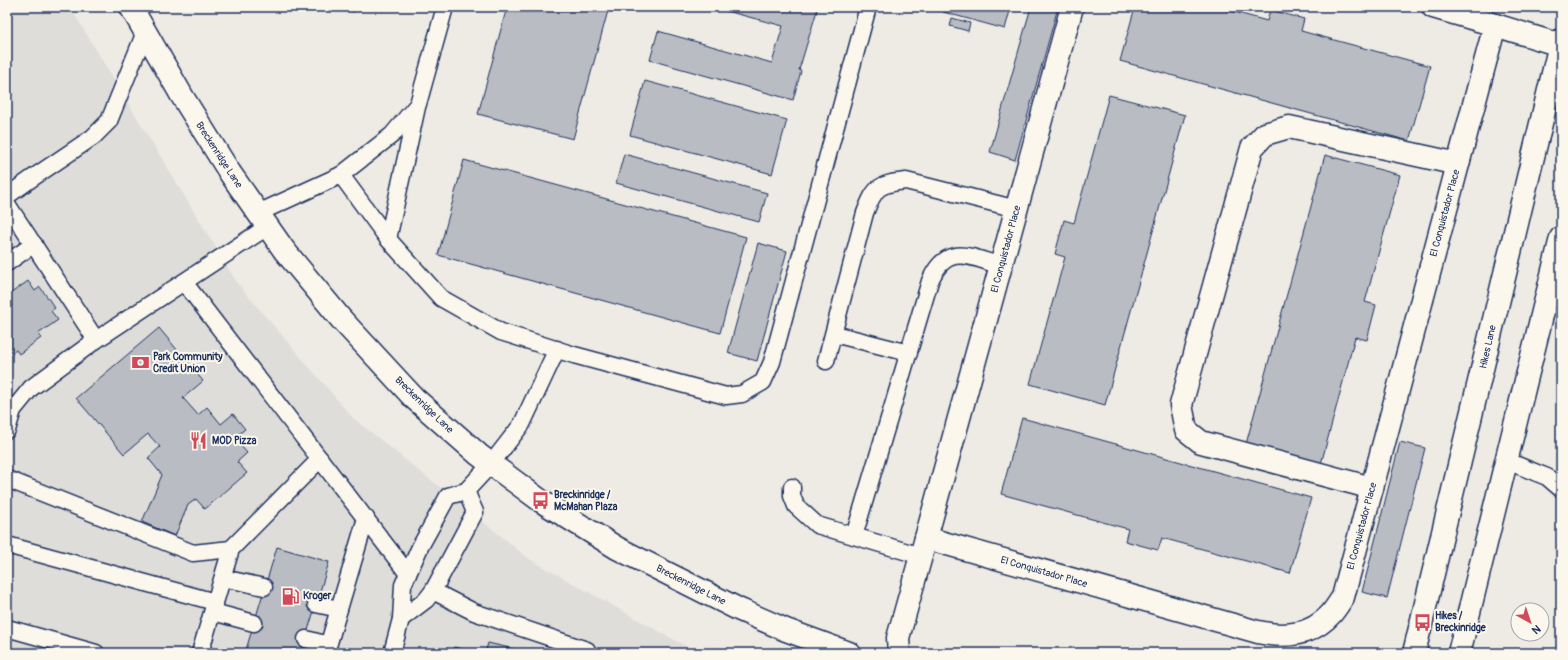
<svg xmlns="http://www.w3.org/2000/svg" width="1568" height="660" viewBox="0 0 1568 660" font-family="Pangolin,sans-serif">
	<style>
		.built { fill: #deddda }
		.building { fill: #b9bcc3; stroke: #1b2f5e }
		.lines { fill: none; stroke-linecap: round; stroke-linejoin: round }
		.lane-casing { stroke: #1b2f5e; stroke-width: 19 }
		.street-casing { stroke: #1b2f5e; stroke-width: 25 }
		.secondary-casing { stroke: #1b2f5e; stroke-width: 25 }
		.primary-casing { stroke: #1b2f5e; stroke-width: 25 }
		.lane { stroke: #fbf7ec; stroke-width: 16 }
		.street { stroke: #fbf7ec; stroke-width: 22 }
		.secondary { stroke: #fbf7ec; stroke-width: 22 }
		.primary { stroke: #fbf7ec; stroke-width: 22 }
		.labels { text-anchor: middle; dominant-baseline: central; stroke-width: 4; stroke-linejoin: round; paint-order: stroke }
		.street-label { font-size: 10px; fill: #1b2f5e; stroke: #fbf7ec }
		.poi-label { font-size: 10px; font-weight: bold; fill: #1b2f5e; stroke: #fbf7ec; text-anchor: start }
	</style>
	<rect width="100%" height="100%" fill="#eeebe4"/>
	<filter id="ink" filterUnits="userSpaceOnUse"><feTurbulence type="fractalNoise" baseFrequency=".025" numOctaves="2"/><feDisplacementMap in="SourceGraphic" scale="8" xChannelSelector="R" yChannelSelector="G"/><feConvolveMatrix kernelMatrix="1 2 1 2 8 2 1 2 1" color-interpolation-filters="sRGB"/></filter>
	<g filter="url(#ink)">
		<polygon class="built" points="7,7 70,7 237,283 353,418 531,560 698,653 7,653"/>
		<g class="building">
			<polygon points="335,7 355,7 354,12"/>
			<polygon points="507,7 609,7 573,139 478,114"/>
			<polygon points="711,7 818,7 799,70 801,71 793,100 650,60 658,31 772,63 783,26"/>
			<polygon points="945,7 1011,7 1005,29 943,12"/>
			<polygon points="1031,7 1045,7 1057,11 1015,160 990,152"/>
			<polygon points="1135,7 1216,7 1267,21 1270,10 1304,19 1301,31 1430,66 1409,141 1120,61"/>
			<polygon points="952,18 970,23 968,31 950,26"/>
			<polygon points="645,81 787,120 772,174 630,135"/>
			<polygon points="1109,95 1185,115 1105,405 1030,384 1065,257 1055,254 1064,220 1074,223"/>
			<polygon points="624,154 767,193 759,222 616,183"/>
			<polygon points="1325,155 1400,175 1365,302 1376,305 1367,340 1355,337 1321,464 1246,444"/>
			<polygon points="464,160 746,237 720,333 438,255"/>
			<polygon points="758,243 787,251 757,361 728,353"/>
			<polygon points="28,281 35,291 40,287 55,308 51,311 58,320 38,334 41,338 19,354 16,350 7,357 7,296"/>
			<polygon points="159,328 203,381 183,398 198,415 207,407 221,424 233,414 245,429 234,438 247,453 237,462 247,473 205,509 196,499 188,505 175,536 142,522 162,475 148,458 160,447 148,434 124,454 76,398"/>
			<polygon points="1022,418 1311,498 1290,573 1162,538 1158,550 1125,541 1128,529 1001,494"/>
			<polygon points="1400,442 1425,448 1387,598 1362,592"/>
			<polygon points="277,547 329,562 301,653 245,653"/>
			<polygon points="1561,635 1561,653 1557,653"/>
			<polygon points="488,643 527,652 526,653 485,653"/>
			<polygon points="454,647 480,653 452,653"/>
		</g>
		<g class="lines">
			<defs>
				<g id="lane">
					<polyline points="341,175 388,239 441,298 501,332 574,355 726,396 742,394 763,382 772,362 868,7"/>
					<polyline points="7,196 31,179 93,137 109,121 145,32"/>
					<polyline points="7,204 96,340"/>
					<polyline points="258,213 341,175 392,135 418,104 445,7"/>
					<polyline points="388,239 417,107"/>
					<polyline points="7,263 34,244"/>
					<polyline points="184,282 408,574"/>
					<polyline points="834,334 909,353"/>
					<path d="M826,361L865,213C875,187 878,184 906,181L1017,209"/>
					<polyline points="7,430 13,410 31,388 96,340 267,227"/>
					<polyline points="1507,461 1547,477 1561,489"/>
					<polyline points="7,479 193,553 231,549"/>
					<polyline points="792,487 792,496 796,506 817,525 921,556"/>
					<path d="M854,536L930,281C947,242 970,257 1001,266"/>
					<polyline points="7,545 215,602"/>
					<polyline points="223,578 264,587"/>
					<polyline points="433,591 474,612 587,650"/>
					<polyline points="316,604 339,609"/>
					<polyline points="213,612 254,623"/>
					<polyline points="401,619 426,600 433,591 475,512 466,491"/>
					<polyline points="7,628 96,653"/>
					<polyline points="306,639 328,645"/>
					<polyline points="200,653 231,549 320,459"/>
					<polyline points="326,653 366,518"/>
					<polyline points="392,653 401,619 403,585 420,547 448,496 466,491 491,464 522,424 557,349"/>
				</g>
				<g id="street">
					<path d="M1072,7L926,538L1258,632C1285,638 1310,636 1330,615C1335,610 1339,603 1343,597L1495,25L1433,7"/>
					<polyline points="1495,25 1560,45"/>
					<polyline points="1372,488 1201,442 1186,430 1181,405 1252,148 1265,134 1289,127 1458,164"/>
					<polyline points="899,653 898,638 926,538"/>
				</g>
				<g id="secondary">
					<polyline points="1414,653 1561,40"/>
					<polyline points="1459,653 1561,238"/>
				</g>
				<polyline id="primary" points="131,7 182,96 230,173 284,250 341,319 414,398 479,455 541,501 617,548 738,609 786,630 849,653"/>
			</defs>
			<use href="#lane" class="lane-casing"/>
			<use href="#street" class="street-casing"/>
			<use href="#secondary" class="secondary-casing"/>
			<use href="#primary" class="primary-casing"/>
			<use href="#lane" class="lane"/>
			<use href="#street" class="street"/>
			<use href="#secondary" class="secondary"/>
			<use href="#primary" class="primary"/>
		</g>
	</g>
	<defs>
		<symbol id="bank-bare" viewBox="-9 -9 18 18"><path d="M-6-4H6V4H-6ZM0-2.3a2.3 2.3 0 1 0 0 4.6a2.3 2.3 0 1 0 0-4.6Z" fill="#d1495b" stroke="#fbf7ec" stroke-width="2.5" paint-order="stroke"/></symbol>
		<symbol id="restaurant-bare" viewBox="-9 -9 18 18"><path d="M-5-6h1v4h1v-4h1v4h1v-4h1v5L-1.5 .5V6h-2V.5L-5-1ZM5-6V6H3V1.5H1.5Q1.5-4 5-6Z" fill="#d1495b" stroke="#fbf7ec" stroke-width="2.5" paint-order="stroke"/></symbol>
		<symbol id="bus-bare" viewBox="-9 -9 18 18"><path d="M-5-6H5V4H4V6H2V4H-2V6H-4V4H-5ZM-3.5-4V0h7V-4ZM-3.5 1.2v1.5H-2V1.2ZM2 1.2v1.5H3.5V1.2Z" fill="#d1495b" stroke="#fbf7ec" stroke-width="2.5" paint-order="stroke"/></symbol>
		<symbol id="fuel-bare" viewBox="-9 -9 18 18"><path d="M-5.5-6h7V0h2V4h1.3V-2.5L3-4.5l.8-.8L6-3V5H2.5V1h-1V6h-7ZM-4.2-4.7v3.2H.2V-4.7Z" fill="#d1495b" stroke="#fbf7ec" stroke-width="2.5" paint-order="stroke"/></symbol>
	</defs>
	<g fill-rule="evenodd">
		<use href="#bank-bare" x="128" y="350" width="25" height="25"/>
		<use href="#restaurant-bare" x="186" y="428" width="25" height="25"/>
		<use href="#bus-bare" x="528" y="488" width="25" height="25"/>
		<use href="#fuel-bare" x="278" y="584" width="25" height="25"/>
		<use href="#bus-bare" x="1410" y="610" width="25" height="25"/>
	</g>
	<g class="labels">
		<g class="street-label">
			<text transform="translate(219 155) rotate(57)">Breckenridge Lane</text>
			<text transform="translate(1445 213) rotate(-75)">El Conquistador Place</text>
			<text transform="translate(1006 249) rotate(-75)">El Conquistador Place</text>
			<text transform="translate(1488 347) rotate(-77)">Hikes Lane</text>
			<text transform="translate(424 405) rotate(44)">Breckenridge Lane</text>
			<text transform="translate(1362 526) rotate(-75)">El Conquistador Place</text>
			<text transform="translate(1044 572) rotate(16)">El Conquistador Place</text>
			<text transform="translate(691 585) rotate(27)">Breckenridge Lane</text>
		</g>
		<g class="poi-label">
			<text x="153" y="357">Park Community<tspan x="153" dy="12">Credit Union</tspan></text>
			<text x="212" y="441">MOD Pizza</text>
			<text x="554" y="495">Breckinridge /<tspan x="554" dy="12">McMahan Plaza</tspan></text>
			<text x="303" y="596">Kroger</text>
			<text x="1435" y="616">Hikes /<tspan x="1435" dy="12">Breckinridge</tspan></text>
		</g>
	</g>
	<rect width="1568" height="660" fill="none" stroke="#fbf7ec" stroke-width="24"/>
	<rect x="12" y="12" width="1544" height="636" fill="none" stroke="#1b2f5e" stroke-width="1.5" filter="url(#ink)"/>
	<g transform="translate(1530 622) rotate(140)"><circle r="19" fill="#fbf7ec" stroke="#a1a7b3"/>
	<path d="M0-3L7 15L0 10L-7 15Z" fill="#d1495b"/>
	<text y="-6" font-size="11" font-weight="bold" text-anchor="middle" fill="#1b2f5e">N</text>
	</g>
</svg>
